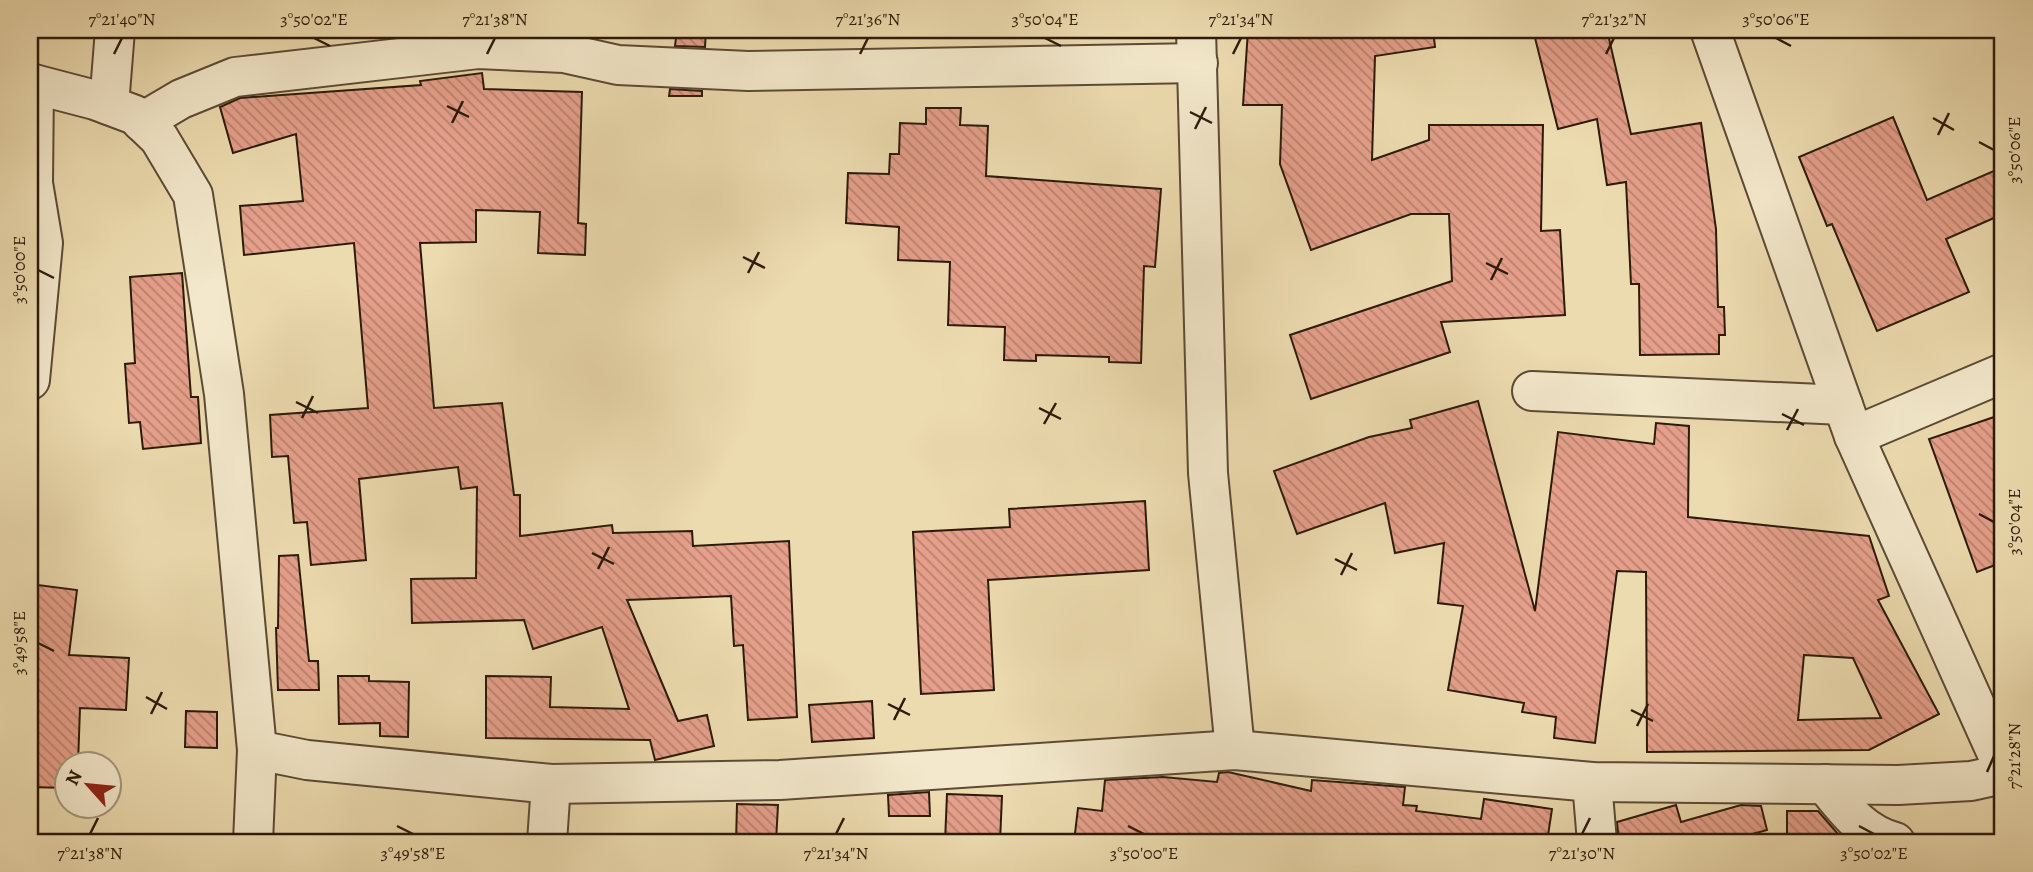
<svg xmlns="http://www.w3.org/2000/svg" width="2033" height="872" viewBox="0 0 2033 872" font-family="Alegreya,serif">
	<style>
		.building { fill: url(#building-back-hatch); stroke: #2c1a0c; stroke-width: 2; fill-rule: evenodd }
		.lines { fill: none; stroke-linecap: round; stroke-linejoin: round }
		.minor-casing { stroke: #5c4a35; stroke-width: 42 }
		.minor { stroke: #f3e8cb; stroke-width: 38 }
		.ticks { fill: none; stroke: #2c1a0c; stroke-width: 2.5 }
		.neatline { fill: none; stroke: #2c1a0c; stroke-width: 2.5 }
		.ticks-label { font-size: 18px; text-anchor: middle; fill: #2c1a0c }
	</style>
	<defs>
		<pattern id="building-back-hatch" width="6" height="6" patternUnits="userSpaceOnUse" patternTransform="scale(1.75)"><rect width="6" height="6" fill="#e59f8a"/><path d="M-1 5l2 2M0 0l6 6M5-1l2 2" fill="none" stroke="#ba816f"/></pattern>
	</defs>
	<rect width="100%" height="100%" fill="#ecdbaf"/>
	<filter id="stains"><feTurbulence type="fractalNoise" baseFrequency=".00286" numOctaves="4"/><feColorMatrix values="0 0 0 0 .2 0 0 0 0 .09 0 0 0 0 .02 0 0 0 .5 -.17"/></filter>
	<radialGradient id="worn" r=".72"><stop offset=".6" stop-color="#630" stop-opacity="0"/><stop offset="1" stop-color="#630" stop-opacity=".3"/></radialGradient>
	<g class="building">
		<polygon points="677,30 706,30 705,47 675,46"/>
		<polygon points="1248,30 1433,30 1435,47 1375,56 1372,160 1429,140 1429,125 1543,125 1541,231 1560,230 1565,315 1441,322 1450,352 1311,399 1290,335 1452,281 1449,214 1411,214 1311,250 1280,164 1282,105 1243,105"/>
		<polygon points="1533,30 1607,30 1631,134 1701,123 1716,229 1718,307 1724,307 1725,335 1719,335 1719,354 1640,355 1639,284 1631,284 1626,182 1607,185 1597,119 1558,129"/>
		<polygon points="482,73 484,89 582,92 578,223 586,224 585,255 538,253 540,212 476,210 476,242 420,243 434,408 502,403 514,495 520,495 520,536 612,525 613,533 692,531 693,546 789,541 797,717 748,720 743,645 734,646 731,596 627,600 678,721 707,715 714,746 655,760 650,740 486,738 486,676 551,677 550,707 629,709 602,627 533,649 524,620 412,623 411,579 476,578 477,487 461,489 458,467 359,479 366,560 311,565 307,522 294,523 288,456 272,457 270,415 368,408 354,243 244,255 240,206 303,201 296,134 233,153 220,107 240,98 421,85 420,81"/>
		<polygon points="670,89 702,91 702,96 669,96"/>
		<polygon points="926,108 961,108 960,125 988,126 986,176 1161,189 1155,267 1144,266 1141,363 1109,362 1109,357 1036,355 1036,361 1004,360 1005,327 948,325 950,262 898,260 899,227 846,223 848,173 889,174 890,154 899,154 900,123 926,124"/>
		<polygon points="1893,117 1927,200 2003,167 2003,214 1946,239 1969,292 1877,331 1832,224 1827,226 1799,157"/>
		<polygon points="182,273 191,397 198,397 201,443 143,449 140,422 129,423 125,364 135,363 130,277"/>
		<path d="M1478,401L1535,611L1558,432L1654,444L1656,423L1689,426L1688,517L1869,536L1889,596L1878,600L1939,714L1869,750L1647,752L1646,572L1617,571L1595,743L1554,738L1556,717L1522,712L1524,703L1448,690L1463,606L1438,603L1444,543L1395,553L1385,503L1297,534L1274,471L1369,437L1412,428L1410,420ZM1804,655L1853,658L1881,718L1798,720Z"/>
		<polygon points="2003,414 2003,562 1977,572 1929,439"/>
		<polygon points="1145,501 1149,570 988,580 994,690 921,694 913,532 1010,527 1009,509"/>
		<polygon points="298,555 309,661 318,661 319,690 278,690 276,628 278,628 279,556"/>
		<polygon points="30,584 77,590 69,655 129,658 126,710 80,708 78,764 66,764 66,788 30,787"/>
		<polygon points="338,676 369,676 369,681 409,682 408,737 380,736 380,723 339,724"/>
		<polygon points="872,701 874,738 812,742 809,705"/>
		<polygon points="186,711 217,712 217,748 185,747"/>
		<polygon points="1228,772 1311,791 1312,780 1405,787 1403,805 1417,806 1416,811 1481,819 1484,799 1552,809 1547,842 1417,842 1417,838 1360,834 1359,842 1319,842 1267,835 1265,842 1074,842 1078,808 1102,811 1105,780 1163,777 1217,782 1219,773"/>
		<polygon points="929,792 930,816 889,816 888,795"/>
		<polygon points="947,794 1002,796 1000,842 945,842"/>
		<polygon points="737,804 778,805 776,842 736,842"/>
		<polygon points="1676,805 1681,822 1741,805 1761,806 1767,830 1723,842 1619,842 1617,822"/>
		<polygon points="1787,811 1818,811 1845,842 1787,842"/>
	</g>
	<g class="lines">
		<defs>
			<g id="minor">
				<polyline points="1196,30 1208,473 1235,750"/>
				<polyline points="1710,30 1854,436 2003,767"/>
				<polyline points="30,83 95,100 135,115 159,138 193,195 224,394 257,750 253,842"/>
				<polyline points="109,105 115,30"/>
				<polyline points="142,122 181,99 235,77 478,49 564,53 618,65 748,71 1198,63"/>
				<polyline points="30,380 43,243 33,183 34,84"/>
				<polyline points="1532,391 1843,405"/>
				<polyline points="1854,436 2003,373"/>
				<polyline points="257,750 307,760 551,784 780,780 1235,750 1592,782 1898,785 1971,781 2003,774"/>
				<polyline points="1592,782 1597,842"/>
				<path d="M1825,784C1846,810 1862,833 1895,842"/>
				<polyline points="547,842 551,784"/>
			</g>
		</defs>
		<use href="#minor" class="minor-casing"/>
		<use href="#minor" class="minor"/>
	</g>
	<path class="ticks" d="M314,38L330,46M1045,38L1061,46M1776,38L1791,46M114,54L122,38M487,54L495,38M860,54L868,38M1233,54L1241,38M1606,54L1614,38M447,106L469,117M1190,112L1212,123M1933,118L1954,130M452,123L463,101M1195,129L1206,107M1938,135L1949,113M1979,142L1994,150M743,257L765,268M1486,263L1508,274M38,270L54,278M748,273L759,252M1491,280L1502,258M296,402L318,413M1039,408L1061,419M1782,414L1804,425M302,418L313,396M1044,424L1056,403M1787,430L1798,409M1979,514L1994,522M592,553L614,564M1335,559L1357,570M598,569L609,547M1341,575L1352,553M38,643L54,651M146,697L167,709M888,704L910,715M1631,710L1653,721M151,714L162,692M894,720L905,698M1637,726L1648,704M1987,772L1994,756M397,826L413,834M1128,826L1144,834M1859,826L1874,834M90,834L98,818M836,834L844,818M1582,834L1590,818"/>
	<rect width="2033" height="872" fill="none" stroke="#ecdbaf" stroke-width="77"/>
	<g transform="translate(88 785) rotate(297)"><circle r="33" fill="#f3e8cb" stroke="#a3967f" stroke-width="2"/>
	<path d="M0-5L12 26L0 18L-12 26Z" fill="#8f2418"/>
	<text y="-10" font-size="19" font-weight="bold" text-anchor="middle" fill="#2c1a0c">N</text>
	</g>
	<rect x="38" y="38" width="1956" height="796" class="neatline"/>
	<g class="ticks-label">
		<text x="122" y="25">7°21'40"N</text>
		<text x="314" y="25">3°50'02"E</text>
		<text x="495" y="25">7°21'38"N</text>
		<text x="868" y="25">7°21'36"N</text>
		<text x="1045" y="25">3°50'04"E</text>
		<text x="1241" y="25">7°21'34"N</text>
		<text x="1614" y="25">7°21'32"N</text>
		<text x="1776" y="25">3°50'06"E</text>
		<text transform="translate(2014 150) rotate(-90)" y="6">3°50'06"E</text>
		<text transform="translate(19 270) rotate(-90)" y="6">3°50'00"E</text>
		<text transform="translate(2014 522) rotate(-90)" y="6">3°50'04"E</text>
		<text transform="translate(19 643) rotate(-90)" y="6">3°49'58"E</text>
		<text transform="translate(2014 756) rotate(-90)" y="6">7°21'28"N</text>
		<text x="90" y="859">7°21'38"N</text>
		<text x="413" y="859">3°49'58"E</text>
		<text x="836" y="859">7°21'34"N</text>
		<text x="1144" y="859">3°50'00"E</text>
		<text x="1582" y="859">7°21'30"N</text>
		<text x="1874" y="859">3°50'02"E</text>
	</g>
	<rect width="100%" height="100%" filter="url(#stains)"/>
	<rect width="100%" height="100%" fill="url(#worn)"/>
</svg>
